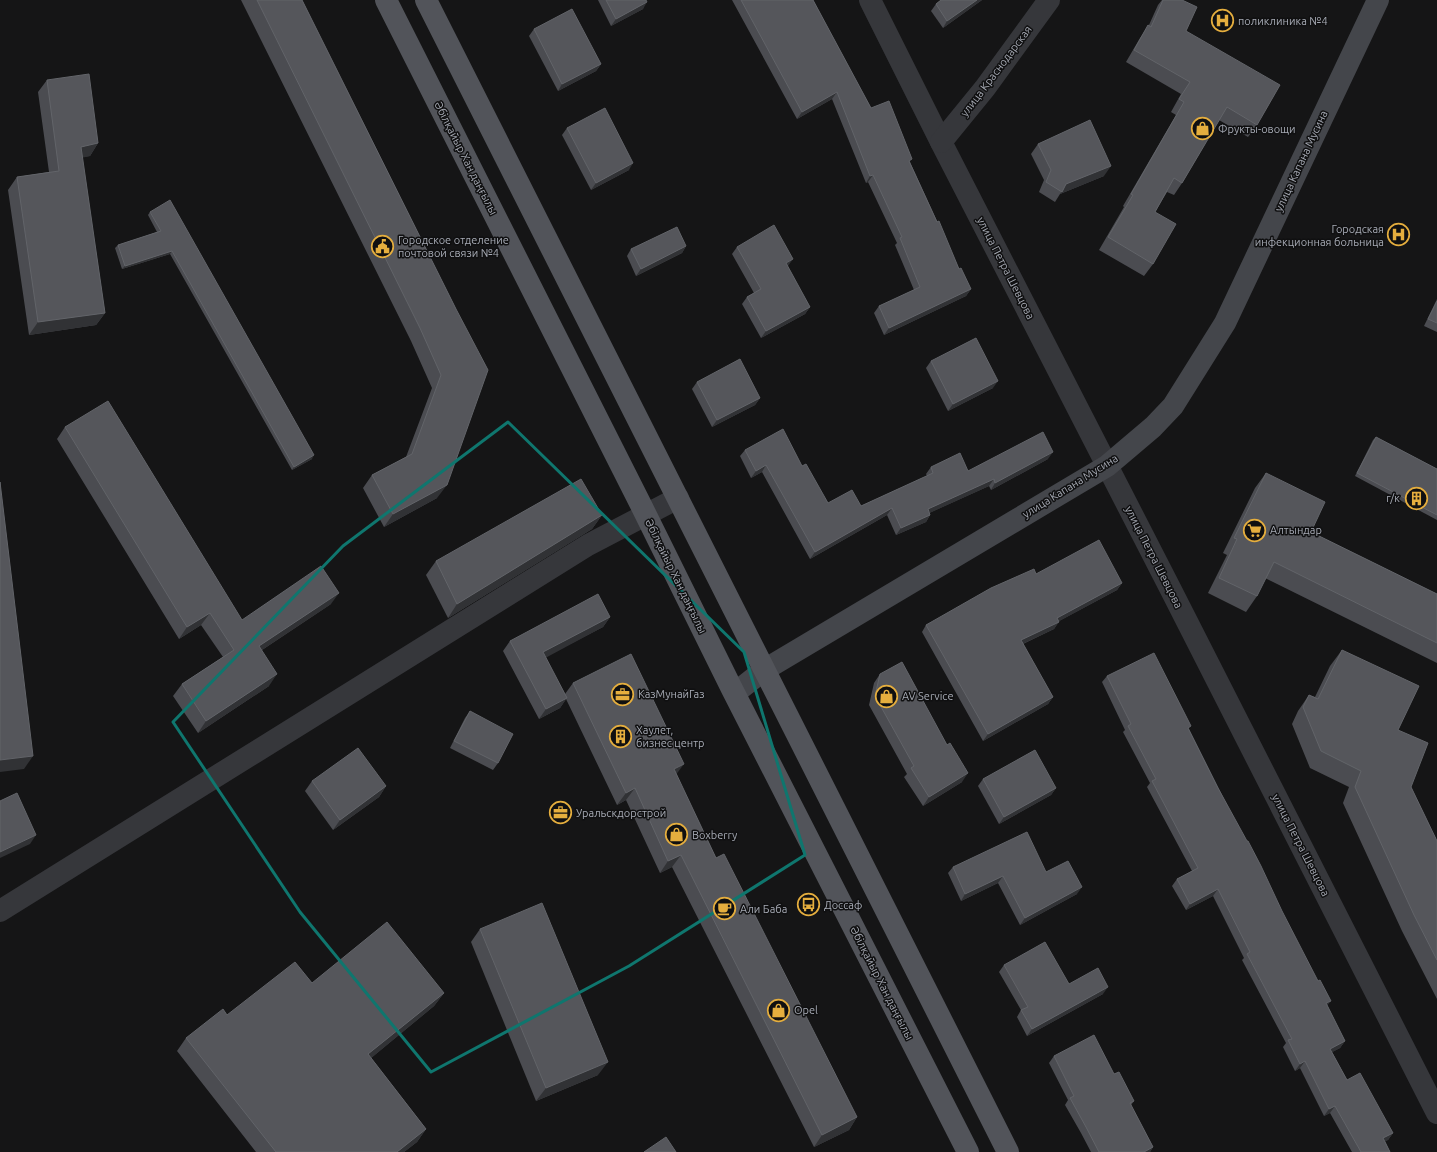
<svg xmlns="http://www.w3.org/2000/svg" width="1437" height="1152" viewBox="0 0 1437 1152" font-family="Ubuntu,sans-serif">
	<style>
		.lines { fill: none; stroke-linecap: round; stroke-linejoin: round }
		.street { stroke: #36373b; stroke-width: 22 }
		.secondary { stroke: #44464b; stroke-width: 22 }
		.primary { stroke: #52545a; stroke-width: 22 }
		.wall { fill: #4b4c51 }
		.shaded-wall { fill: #313235 }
		.building { fill: #55565b; stroke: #626469 }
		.marked { fill: none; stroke: #0f766e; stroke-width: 3; stroke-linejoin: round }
		.labels { text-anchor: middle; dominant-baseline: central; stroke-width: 3; stroke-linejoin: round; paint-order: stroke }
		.poi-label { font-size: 11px; fill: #a7abb5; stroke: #101011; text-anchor: start }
		.street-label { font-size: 11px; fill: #a7abb5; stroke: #101011 }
	</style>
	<rect width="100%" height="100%" fill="#151516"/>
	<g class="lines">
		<g class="street">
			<polyline points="870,0 941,142 1171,590 1437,1113"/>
			<polyline points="941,142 985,88 1049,0"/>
			<polyline points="0,911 588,545 678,498"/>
		</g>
		<polyline class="secondary" points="735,693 764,670 1107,466 1153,427 1173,406 1225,323 1378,0"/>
		<g class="primary">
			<polyline points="386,0 641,505 732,689 968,1152"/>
			<polyline points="426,0 1008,1152"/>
		</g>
	</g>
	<g class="wall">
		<polygon points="241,0 302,0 456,309 437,498 384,527 363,488 372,475 406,457 432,388 411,341"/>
		<polygon points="598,0 646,0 643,9 611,26"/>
		<polygon points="732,0 813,0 871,108 910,162 959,269 971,289 966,296 884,335 874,313 879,306 914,290 895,245 897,243 868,182 866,183 832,99 797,119"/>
		<polygon points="941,0 982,0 943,28 931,11 936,4"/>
		<polygon points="1162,0 1182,0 1186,31 1257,125 1248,137 1219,120 1182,183 1174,195 1167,192 1155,212 1153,264 1144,276 1099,250 1124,207 1123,206 1176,115 1171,112 1181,94 1126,62 1140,38 1149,25 1158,5"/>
		<polygon points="534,29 601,64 596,71 558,91 529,36"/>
		<polygon points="47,80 98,143 90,156 82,157 105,313 96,325 29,335 8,190 17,177 49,172 38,92"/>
		<polygon points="567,128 629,170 591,190 562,135"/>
		<polygon points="1038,144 1104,176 1060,194 1055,202 1039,192 1044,180 1031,154"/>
		<polygon points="150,212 312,459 292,470 170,254 122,269 115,248 118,245 157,232 148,215"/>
		<polygon points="686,246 682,253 636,276 627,256 631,249"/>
		<polygon points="737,247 788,266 787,266 810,307 805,314 761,338 742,304 747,297 754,293 732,254"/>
		<polygon points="1437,299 1437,332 1424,326"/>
		<polygon points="931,361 993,388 948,411 926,368"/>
		<polygon points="697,382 760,398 755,405 712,427 692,389"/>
		<polygon points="65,427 242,620 331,604 262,650 269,686 198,733 173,696 182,684 223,657 201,625 179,639 57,439"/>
		<polygon points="1376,437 1437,469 1437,520 1355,476 1373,440"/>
		<polygon points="745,450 802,466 828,503 861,506 927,476 926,474 931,467 968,471 1048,459 991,490 989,486 929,513 930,515 926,522 896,535 887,515 810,559 762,472 751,478 740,456"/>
		<polygon points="1266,473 1311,532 1437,594 1437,663 1265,578 1257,596 1246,612 1208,593 1227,555 1223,553 1255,488"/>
		<polygon points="602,515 592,529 448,618 426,575 436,561"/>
		<polygon points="1036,574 1122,583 1117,590 1059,621 1054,629 1023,644 1053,697 1048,704 983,741 922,632 926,625"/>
		<polygon points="610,617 603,627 545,657 565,694 573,683 676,775 716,858 857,1117 849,1130 814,1147 672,867 660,873 626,800 617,805 566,699 560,708 539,719 503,651 510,641"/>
		<polygon points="1342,650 1398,730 1411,787 1437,841 1437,999 1402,931 1343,803 1349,787 1310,768 1292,724 1298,711 1309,695 1315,697 1330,666"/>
		<polygon points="880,674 962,782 923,806 904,777 907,774 869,705 874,683"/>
		<polygon points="1107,676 1189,729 1345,1041 1340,1048 1332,1052 1347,1080 1393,1133 1388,1140 1385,1141 1390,1152 1352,1152 1330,1113 1324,1116 1300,1068 1295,1071 1283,1047 1286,1043 1242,960 1244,958 1213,896 1186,910 1172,886 1177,879 1192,871 1147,787 1150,783 1123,732 1125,730 1102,682"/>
		<polygon points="470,711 498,763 493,770 450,748 465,718"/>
		<polygon points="983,779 1056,788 1051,795 999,824 978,786"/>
		<polygon points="312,781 386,786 379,797 333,830 305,791"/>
		<polygon points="953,867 1046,872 1077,894 1020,925 998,883 961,901 948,873"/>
		<polygon points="480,929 598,1075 536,1101 471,942"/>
		<polygon points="1004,965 1069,984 1103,994 1027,1036 1017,1017 1021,1010 999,972"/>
		<polygon points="312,983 444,993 434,1006 371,1058 426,1129 417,1142 404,1152 256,1152 177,1051 186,1038 227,1015"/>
		<polygon points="1054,1056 1114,1074 1134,1101 1131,1105 1153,1147 1150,1152 1091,1152 1081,1133 1065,1105 1068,1100 1049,1063"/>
	</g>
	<g class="shaded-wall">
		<polygon points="977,0 982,0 943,28 947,21"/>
		<polygon points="647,2 643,9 611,26 616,19"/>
		<polygon points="601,64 596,71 558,91 562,84"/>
		<polygon points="837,92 832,99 797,119 802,112"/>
		<polygon points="98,143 90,156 72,160 81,147"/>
		<polygon points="633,163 629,170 591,190 596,183"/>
		<polygon points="1111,166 1104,176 1060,194 1066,184"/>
		<polygon points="873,175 868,182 866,183 870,176"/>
		<polygon points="686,246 682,253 636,276 641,269"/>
		<polygon points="172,251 170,254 122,269 125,266"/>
		<polygon points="793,259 788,266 781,270 786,263"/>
		<polygon points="971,289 966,296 884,335 889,328"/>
		<polygon points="810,307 805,314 761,338 766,331"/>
		<polygon points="105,313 96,325 29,335 38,322"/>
		<polygon points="998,381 993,388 948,411 953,404"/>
		<polygon points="760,398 755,405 712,427 717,420"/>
		<polygon points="1053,452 1048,459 991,490 995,483"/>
		<polygon points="314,455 312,459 292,470 294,467"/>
		<polygon points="766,465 762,472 751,478 756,471"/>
		<polygon points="994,479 989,486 923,516 928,509"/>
		<polygon points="447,485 437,498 384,527 393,514"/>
		<polygon points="892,508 887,515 810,559 815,552"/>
		<polygon points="602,515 592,529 448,618 457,604"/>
		<polygon points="930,515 926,522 896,535 901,528"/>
		<polygon points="1122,583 1117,590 1052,625 1057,618"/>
		<polygon points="339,593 331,604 250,658 259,646"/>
		<polygon points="210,613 201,625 179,639 187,627"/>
		<polygon points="610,617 603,627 536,663 543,652"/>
		<polygon points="1059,622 1054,629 1016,647 1021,640"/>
		<polygon points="277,674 269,686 198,733 206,721"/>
		<polygon points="1053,697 1048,704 983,741 988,734"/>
		<polygon points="567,698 560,708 539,719 546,709"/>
		<polygon points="33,756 24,769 0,772 0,760"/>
		<polygon points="684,764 675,776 674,769"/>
		<polygon points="968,773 962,782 923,806 929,797"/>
		<polygon points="386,786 379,797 333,830 340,820"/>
		<polygon points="635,788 626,800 617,805 626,793"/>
		<polygon points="1056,788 1051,795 999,824 1004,817"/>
		<polygon points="36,835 30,844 0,858 0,852"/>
		<polygon points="681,855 672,867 660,873 668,861"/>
		<polygon points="1003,876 998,883 961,901 965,894"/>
		<polygon points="1082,887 1077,894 1020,925 1025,918"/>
		<polygon points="1218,889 1213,896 1186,910 1190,904"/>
		<polygon points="1108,987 1103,994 1027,1036 1032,1029"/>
		<polygon points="444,993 434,1006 359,1068 368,1054"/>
		<polygon points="1331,1001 1326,1007 1326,1003"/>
		<polygon points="1345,1041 1340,1048 1325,1056 1330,1049"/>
		<polygon points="1305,1061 1300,1068 1295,1071 1300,1064"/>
		<polygon points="608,1062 598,1075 536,1101 546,1088"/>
		<polygon points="1335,1106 1330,1113 1324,1116 1329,1109"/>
		<polygon points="857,1117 849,1130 814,1147 822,1135"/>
		<polygon points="426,1129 417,1142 404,1152 397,1152"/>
		<polygon points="1393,1133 1388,1140 1378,1145 1383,1138"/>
		<polygon points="1153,1147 1150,1152 1144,1152"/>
	</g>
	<g class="building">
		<polygon points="257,0 302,0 456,309 488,370 447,485 393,514 372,475 412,454 441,375 420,328"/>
		<polygon points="606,0 646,0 647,2 616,19"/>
		<polygon points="741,0 813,0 871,108 889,101 912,159 909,161 937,222 939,221 959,269 961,268 971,289 889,328 879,306 920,287 900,238 902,237 873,175 870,176 837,92 802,112"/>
		<polygon points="941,0 977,0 947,21 936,4"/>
		<polygon points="1163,0 1182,0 1197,7 1186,31 1280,85 1257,125 1227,107 1182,183 1174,178 1155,212 1176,224 1153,264 1108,237 1133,195 1131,194 1184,102 1179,99 1190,82 1134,50 1148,25 1151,27"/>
		<polygon points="572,9 601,64 562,84 534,29"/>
		<polygon points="89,74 98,143 81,147 105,313 38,322 17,177 59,171 47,80"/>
		<polygon points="605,108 633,163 596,183 567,128"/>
		<polygon points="1090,120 1111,166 1066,184 1062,192 1046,182 1051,170 1038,144"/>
		<polygon points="170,200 314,455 294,467 172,251 125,266 118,245 161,231 150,212"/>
		<polygon points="774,225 793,259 786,263 810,307 766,331 747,297 761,289 737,247"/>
		<polygon points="677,227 686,246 641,269 631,249"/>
		<polygon points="1437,301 1437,323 1428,319"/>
		<polygon points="976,338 998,381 953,404 931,361"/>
		<polygon points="740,359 760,398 717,420 697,382"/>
		<polygon points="108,401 242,620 321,566 339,593 259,646 277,674 206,721 182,684 234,650 210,613 187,627 65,427"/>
		<polygon points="783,429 802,466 806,464 828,503 852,490 861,506 933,473 931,467 960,453 968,471 1043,432 1053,452 995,483 994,479 928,509 930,515 901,528 892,508 815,552 766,465 756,471 745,450"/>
		<polygon points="1376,437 1437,469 1437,515 1357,473"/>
		<polygon points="1266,473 1325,502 1311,532 1437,594 1437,643 1274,562 1257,596 1219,578 1237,539 1234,538"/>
		<polygon points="581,479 602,515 457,604 436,561"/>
		<polygon points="0,482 33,756 0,760"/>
		<polygon points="1099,540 1122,583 1057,618 1059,622 1021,640 1053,697 988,734 926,625 991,588 1034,569 1036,574"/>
		<polygon points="598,594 610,617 543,652 567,698 546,709 510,641"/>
		<polygon points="1342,650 1419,686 1398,730 1428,743 1411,787 1437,841 1437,960 1414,915 1355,787 1361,771 1321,751 1303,707 1309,695 1318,699"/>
		<polygon points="1154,653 1191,726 1188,728 1218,788 1247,841 1248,841 1261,866 1282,911 1318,981 1320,980 1331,1001 1326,1003 1345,1041 1330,1049 1347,1080 1360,1073 1393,1133 1383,1138 1390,1152 1361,1152 1335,1106 1329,1109 1305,1061 1300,1064 1288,1040 1292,1039 1247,954 1250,952 1218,889 1190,904 1177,879 1198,868 1152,781 1156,779 1128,726 1131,724 1107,676"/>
		<polygon points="631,654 684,764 674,769 716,858 724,854 857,1117 822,1135 681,855 668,861 635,788 626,793 573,683"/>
		<polygon points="902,662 947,745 950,743 968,773 929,797 911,768 914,766 875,696 880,674"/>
		<polygon points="470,711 513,734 498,763 454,741"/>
		<polygon points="358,748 386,786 340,820 312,781"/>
		<polygon points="1035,750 1056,788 1004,817 983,779"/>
		<polygon points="17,793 36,835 0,852 0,801"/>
		<polygon points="1027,832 1046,872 1068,861 1082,887 1025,918 1003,876 965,894 953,867"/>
		<polygon points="542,903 608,1062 546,1088 480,929"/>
		<polygon points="387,922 444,993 368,1054 426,1129 397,1152 276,1152 186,1038 223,1009 227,1015 295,962 312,983"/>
		<polygon points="1045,942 1069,984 1098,968 1108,987 1032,1029 1021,1010 1028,1007 1004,965"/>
		<polygon points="1094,1035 1114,1074 1119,1072 1134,1101 1130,1103 1153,1147 1144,1152 1099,1152 1086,1127 1070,1098 1074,1096 1054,1056"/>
		<polygon points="666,1137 676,1152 644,1152"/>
	</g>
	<path class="marked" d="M508,422L744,652L805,855L629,966L431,1072L300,912L173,722L343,546Z"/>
	<defs>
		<symbol id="hospital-ring" viewBox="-11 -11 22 22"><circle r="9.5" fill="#101011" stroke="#e5ae3e" stroke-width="1.5"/><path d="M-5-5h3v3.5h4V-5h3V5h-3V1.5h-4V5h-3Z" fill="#e5ae3e"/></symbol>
		<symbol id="shop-ring" viewBox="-11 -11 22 22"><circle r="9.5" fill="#101011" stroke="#e5ae3e" stroke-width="1.5"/><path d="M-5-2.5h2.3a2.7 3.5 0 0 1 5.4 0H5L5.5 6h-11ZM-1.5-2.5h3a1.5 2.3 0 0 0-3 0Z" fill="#e5ae3e"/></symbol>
		<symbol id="civic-ring" viewBox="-11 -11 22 22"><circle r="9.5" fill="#101011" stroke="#e5ae3e" stroke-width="1.5"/><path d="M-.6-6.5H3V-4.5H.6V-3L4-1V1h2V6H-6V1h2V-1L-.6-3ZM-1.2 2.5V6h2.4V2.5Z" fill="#e5ae3e"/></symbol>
		<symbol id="building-ring" viewBox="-11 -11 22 22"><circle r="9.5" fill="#101011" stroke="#e5ae3e" stroke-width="1.5"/><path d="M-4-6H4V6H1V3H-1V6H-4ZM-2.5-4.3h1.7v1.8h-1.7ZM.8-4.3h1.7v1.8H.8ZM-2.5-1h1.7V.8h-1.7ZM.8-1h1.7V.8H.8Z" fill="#e5ae3e"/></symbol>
		<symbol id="supermarket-ring" viewBox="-11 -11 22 22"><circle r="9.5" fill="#101011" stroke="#e5ae3e" stroke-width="1.5"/><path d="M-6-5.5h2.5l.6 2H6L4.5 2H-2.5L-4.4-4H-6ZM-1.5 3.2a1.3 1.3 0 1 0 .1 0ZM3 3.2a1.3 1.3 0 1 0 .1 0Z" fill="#e5ae3e"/></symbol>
		<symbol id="office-ring" viewBox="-11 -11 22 22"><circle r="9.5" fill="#101011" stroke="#e5ae3e" stroke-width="1.5"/><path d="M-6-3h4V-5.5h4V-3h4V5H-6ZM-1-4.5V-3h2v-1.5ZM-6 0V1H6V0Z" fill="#e5ae3e"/></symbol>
		<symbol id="bus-ring" viewBox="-11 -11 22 22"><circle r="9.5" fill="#101011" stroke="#e5ae3e" stroke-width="1.5"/><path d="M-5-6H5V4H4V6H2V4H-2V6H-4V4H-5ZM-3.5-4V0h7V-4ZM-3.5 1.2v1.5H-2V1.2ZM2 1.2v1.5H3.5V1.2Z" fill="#e5ae3e"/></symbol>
		<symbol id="cafe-ring" viewBox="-11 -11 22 22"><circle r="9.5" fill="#101011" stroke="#e5ae3e" stroke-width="1.5"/><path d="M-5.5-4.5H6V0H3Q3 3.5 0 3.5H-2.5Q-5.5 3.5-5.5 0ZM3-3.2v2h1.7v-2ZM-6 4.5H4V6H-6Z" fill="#e5ae3e"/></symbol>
	</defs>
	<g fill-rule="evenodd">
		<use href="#hospital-ring" x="1210" y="8" width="25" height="25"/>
		<use href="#shop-ring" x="1190" y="116" width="25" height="25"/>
		<use href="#hospital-ring" x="1386" y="222" width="25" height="25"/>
		<use href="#civic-ring" x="370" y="234" width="25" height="25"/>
		<use href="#building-ring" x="1404" y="486" width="25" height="25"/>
		<use href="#supermarket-ring" x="1242" y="518" width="25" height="25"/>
		<use href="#office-ring" x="610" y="682" width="25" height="25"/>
		<use href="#shop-ring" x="874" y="684" width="25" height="25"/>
		<use href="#building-ring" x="608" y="724" width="25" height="25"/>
		<use href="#office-ring" x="548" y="800" width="25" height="25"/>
		<use href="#shop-ring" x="664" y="822" width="25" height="25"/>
		<use href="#bus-ring" x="796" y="892" width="25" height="25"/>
		<use href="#cafe-ring" x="712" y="896" width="25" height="25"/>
		<use href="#shop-ring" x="766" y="998" width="25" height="25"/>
	</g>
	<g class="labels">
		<g class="poi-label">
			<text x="1238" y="21">поликлиника №4</text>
			<text x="1218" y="129">Фрукты-овощи</text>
			<text x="1384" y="229" text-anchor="end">Городская<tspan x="1384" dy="13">инфекционная больница</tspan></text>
			<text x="398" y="240">Городское отделение<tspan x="398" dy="13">почтовой связи №4</tspan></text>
			<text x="1400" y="498" text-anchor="end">г/к</text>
			<text x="1270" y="530">Алтындар</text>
			<text x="638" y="694">КазМунайГаз</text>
			<text x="902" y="696">AV Service</text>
			<text x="636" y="730">Хаулет,<tspan x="636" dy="13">бизнес центр</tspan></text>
			<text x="576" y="813">Уральскдорстрой</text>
			<text x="692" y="835">Boxberry</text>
			<text x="824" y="905">Доссаф</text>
			<text x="740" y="909">Али Баба</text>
			<text x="794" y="1010">Opel</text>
		</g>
		<g class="street-label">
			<text transform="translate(996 71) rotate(-53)">улица Краснодарская</text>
			<text transform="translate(466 158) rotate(63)">Әбілқайыр Хан даңғылы</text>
			<text transform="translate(1301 161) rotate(-65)">улица Капана Мусина</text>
			<text transform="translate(1006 268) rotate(63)">улица Петра Шевцова</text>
			<text transform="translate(1070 486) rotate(-32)">улица Капана Мусина</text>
			<text transform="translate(1154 557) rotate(63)">улица Петра Шевцова</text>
			<text transform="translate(676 576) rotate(64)">Әбілқайыр Хан даңғылы</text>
			<text transform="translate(1301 845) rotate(63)">улица Петра Шевцова</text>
			<text transform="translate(882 983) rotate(63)">Әбілқайыр Хан даңғылы</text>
		</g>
	</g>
</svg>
